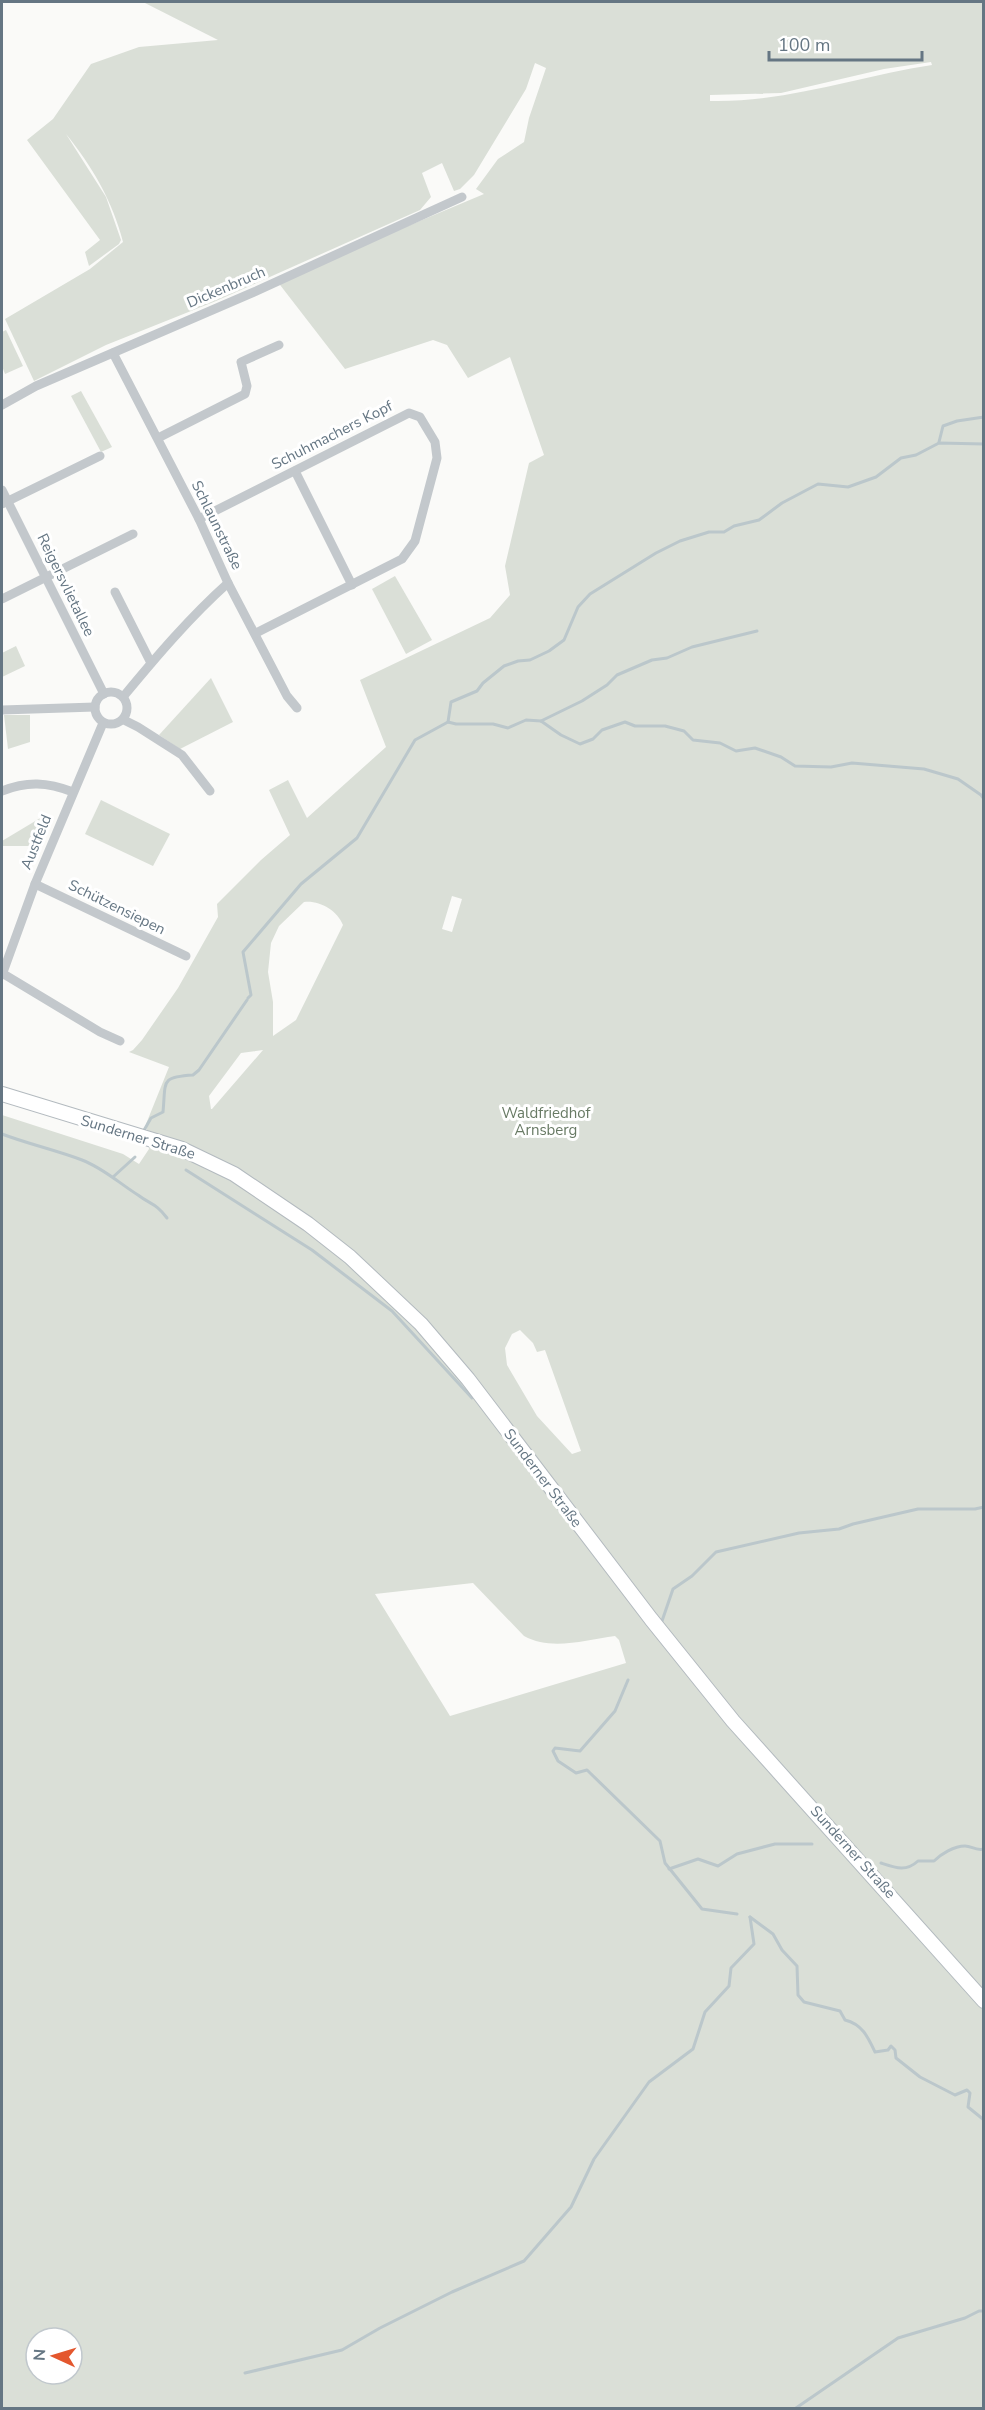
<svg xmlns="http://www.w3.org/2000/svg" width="985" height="2410" viewBox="0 0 985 2410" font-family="'Nunito Sans',sans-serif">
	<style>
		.green { fill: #dadfd7; fill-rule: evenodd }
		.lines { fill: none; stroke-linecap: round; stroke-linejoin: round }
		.stream { stroke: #bbc7cb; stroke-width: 3 }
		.secondary-casing { stroke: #b3babf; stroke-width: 16 }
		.minor { stroke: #c3c8cc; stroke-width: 9 }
		.secondary { stroke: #fff; stroke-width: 14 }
		.labels { text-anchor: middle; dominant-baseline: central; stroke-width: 6; stroke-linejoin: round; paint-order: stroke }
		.street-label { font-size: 15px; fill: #657683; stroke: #fff }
		.park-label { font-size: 15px; fill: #687a64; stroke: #fff }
	</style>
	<rect width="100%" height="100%" fill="#fafaf8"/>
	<g class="green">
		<path d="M143,2H983V2408H2V1115L123,1154L139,1164L149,1149L146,1124L169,1067L129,1052L133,1050L142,1040L178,988L218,917L217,904L261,860L290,835L269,790L288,780L307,818L386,747L360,680L490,618L510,595L505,566L529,463L544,455L510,357L468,378L447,345L433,340L345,369L277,281L484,194L476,189L498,159L524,142L529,118L546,68L535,63L526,89L474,175L460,189L454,191L442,163L422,173L431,197L420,210L216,301L106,345L34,381L5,319L90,269L123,242C113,202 92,166 66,134L106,197L121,240L119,244L89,266L85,252L100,240L27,140L53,119L91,64L139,47L218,40ZM931,62L932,65C859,76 785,103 710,101V95L781,93L884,69ZM452,896L462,899L452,932L442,929ZM304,902C319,900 337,910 343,925L296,1020L273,1036V1002L268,972L271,943L279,926ZM263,1050L212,1109H211L209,1096L241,1053ZM520,1330L533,1343L537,1352L545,1350L581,1451L572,1454L537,1416L507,1365L505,1348L512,1334ZM473,1583L524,1636C551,1651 585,1640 615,1636L619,1640L626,1663L450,1716L375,1594ZM36,2338H72V2374H36Z"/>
		<polygon points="6,330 23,366 5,374 2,366 2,332"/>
		<polygon points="81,391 112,447 101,452 71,396"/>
		<polygon points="395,576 432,640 406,654 372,589"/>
		<polygon points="16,646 25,666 2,677 2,653"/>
		<polygon points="211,678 233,722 180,749 159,735"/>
		<polygon points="4,715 30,715 30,742 8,749"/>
		<polygon points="101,800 170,834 153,866 85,834"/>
		<polygon points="42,817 51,819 41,846 2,846 2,841"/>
	</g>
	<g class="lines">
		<g class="stream">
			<polyline points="939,442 943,426 957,421 984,417"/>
			<polyline points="541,721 582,701 607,685 617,675 652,660 667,658 692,647 757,631"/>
			<polyline points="448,722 451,702 477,691 483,683 504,666 518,661 530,660 549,651 564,640 578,607 590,594 656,553 680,541 709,532 724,532 734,526 759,520 782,503 818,484 848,487 876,477 901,458 916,455 939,443 984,444"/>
			<polyline points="248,998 251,995 243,952 301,884 357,838 415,740 448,722 456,724 493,724 508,728 526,720 541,721 561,735 580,744 593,739 602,730 625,722 635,726 665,726 684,731 693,740 720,743 736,751 755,748 781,757 795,766 831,767 852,763 924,769 958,779 981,795 984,799"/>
			<path d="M143,1132L151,1118L163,1112C166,1081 160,1077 193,1075L199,1070L247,1000"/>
			<path d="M2,1134C28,1144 56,1150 82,1160C103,1168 119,1183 138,1195C151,1205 156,1203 167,1218"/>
			<polyline points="186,1170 312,1250 392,1311 472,1398"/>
			<polyline points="113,1177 135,1157"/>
			<polyline points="662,1621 673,1589 692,1576 716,1552 799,1533 839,1529 853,1524 918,1509 975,1509 984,1507"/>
			<polyline points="628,1680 615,1711 580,1751 555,1748 553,1751 558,1761 576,1773 587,1770 660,1841 665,1863 702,1909 737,1914"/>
			<path d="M881,1863C896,1868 906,1872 918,1861H934C941,1854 954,1846 965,1846C972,1846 975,1851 984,1849"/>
			<polyline points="669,1869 698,1859 718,1866 737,1854 775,1844 812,1844"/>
			<path d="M750,1917L773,1934L782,1950L797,1966L798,1995L804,2002L840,2011L845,2020C862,2024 868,2037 875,2052L888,2050L891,2046L895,2050L896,2058L920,2077L955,2095L967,2090L970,2093L968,2107L984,2120"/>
			<polyline points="245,2373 342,2350 380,2328 452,2292 524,2261 571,2207 594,2159 649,2082 693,2049 705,2012 729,1986 731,1968 754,1944 750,1917"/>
			<polyline points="796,2408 898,2338 965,2318 979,2311 984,2311"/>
		</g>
		<defs>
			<polyline id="secondary" points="2,1094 182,1149 234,1174 308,1224 350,1257 421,1324 468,1379 651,1619 733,1721 984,2001"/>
		</defs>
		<use href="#secondary" class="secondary-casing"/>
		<g class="minor">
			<polyline points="113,353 199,519 228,583 287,696 297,708"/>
			<polyline points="2,405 36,386 254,292 462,197"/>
			<polyline points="158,438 245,394 247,386 241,362 279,345"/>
			<polyline points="295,471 352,585"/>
			<polyline points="2,490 104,694"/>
			<polyline points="2,504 100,456"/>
			<polyline points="199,519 409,413 420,417 435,442 437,458 415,541 402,559 256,633"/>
			<polyline points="115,592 151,663"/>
			<polyline points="2,599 133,534"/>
			<circle cx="111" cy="708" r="16"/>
			<path d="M123,697C156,657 190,617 228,583"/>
			<polyline points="2,710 95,707"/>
			<polyline points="124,720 138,727 182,755 210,791"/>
			<path d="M2,791C27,781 47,782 73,792"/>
			<polyline points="35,884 186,956"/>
			<polyline points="2,973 100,1032 120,1041"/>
			<polyline points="2,975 35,884 103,723"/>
		</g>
		<use href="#secondary" class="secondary"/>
	</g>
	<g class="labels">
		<g class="street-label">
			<text transform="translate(226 287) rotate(-23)">Dickenbruch</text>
			<text transform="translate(332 435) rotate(-27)">Schuhmachers Kopf</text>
			<text transform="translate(217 525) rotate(64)">Schlaunstraße</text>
			<text transform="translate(66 585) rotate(64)">Reigersvlietallee</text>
			<text transform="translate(36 842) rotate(-68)">Austfeld</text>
			<text transform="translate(117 907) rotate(26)">Schützensiepen</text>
			<text transform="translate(138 1137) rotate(17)">Sunderner Straße</text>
			<text transform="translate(543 1478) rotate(53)">Sunderner Straße</text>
			<text transform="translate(853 1852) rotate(48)">Sunderner Straße</text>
		</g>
		<g class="park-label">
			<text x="546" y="1113">Waldfriedhof<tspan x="546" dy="17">Arnsberg</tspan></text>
		</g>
	</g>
	<rect width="985" height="2410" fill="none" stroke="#657683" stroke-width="6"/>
	<g transform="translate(54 2356) rotate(274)"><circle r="28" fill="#ffffff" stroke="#c1c8cd" stroke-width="1.5"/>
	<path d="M0-4.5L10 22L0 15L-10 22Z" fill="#e4572e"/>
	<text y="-9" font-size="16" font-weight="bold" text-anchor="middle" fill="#657683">N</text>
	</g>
	<path d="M769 51v9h153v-9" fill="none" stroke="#657683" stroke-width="3"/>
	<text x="778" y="51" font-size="18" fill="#657683" stroke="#ffffff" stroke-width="4.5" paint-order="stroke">100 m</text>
</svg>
